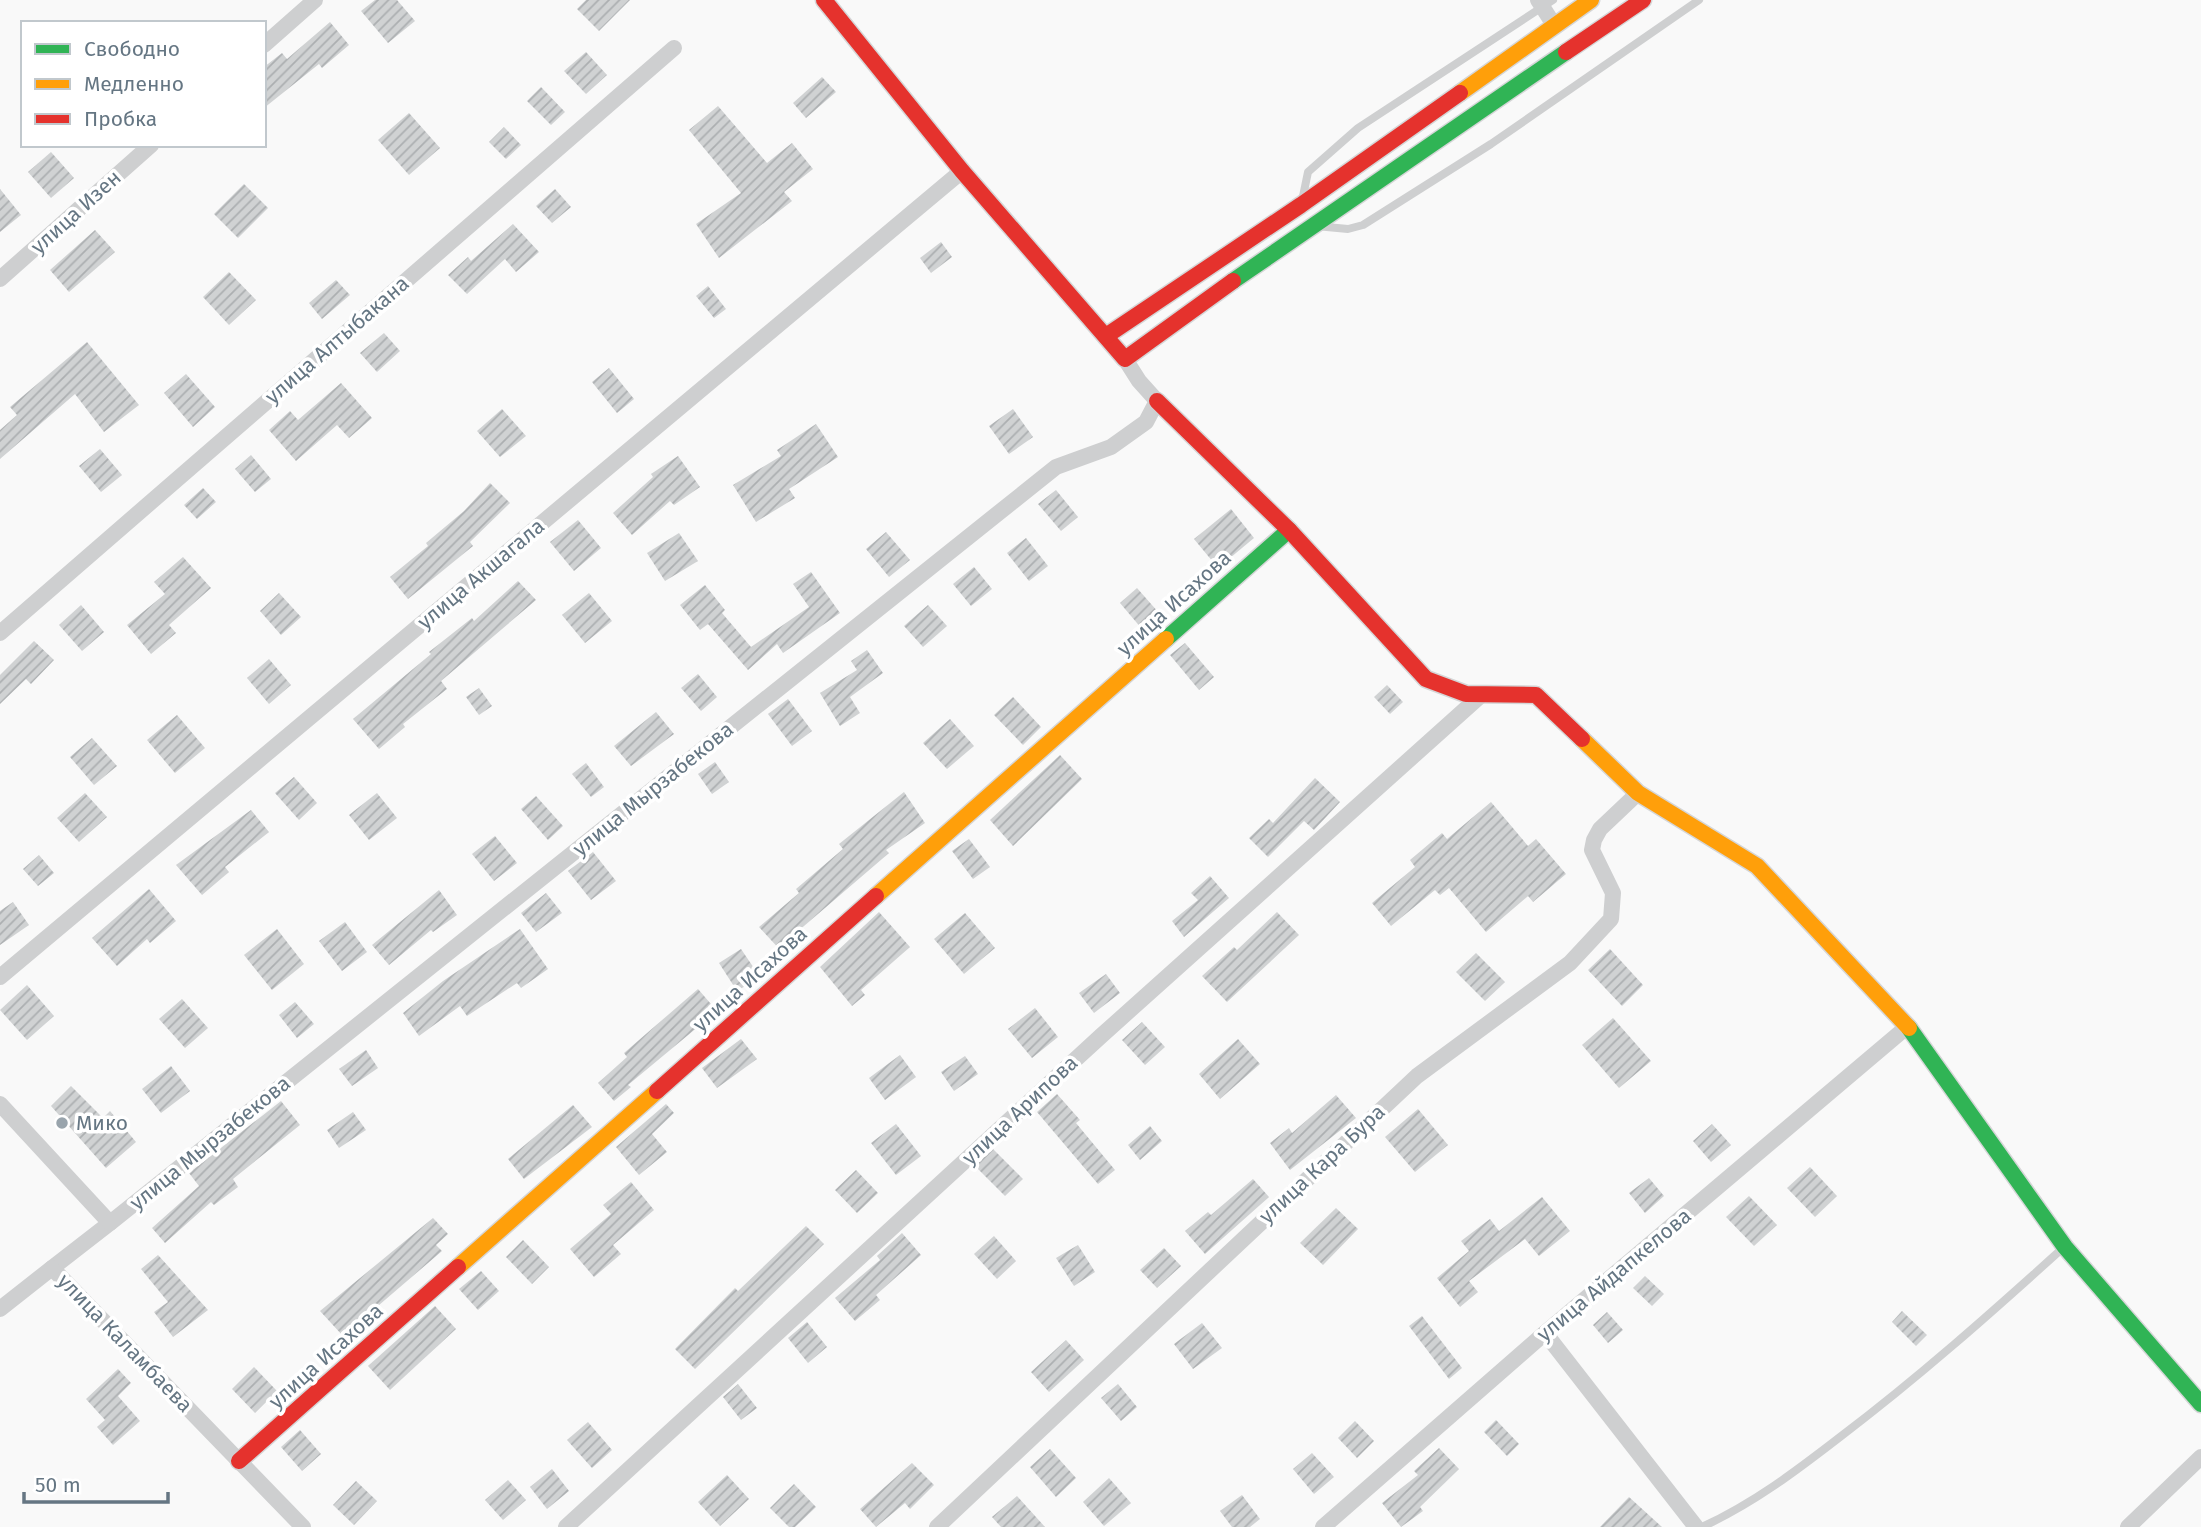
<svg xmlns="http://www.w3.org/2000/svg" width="2201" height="1527" viewBox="0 0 2201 1527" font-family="'Fira Sans',sans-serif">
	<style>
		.building { fill: url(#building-hatch) }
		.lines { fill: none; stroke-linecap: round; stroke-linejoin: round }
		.fast-casing { stroke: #d5d6d7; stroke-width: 19 }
		.slow-casing { stroke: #d5d6d7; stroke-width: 19 }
		.jam-casing { stroke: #d5d6d7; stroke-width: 19 }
		.lane { stroke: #cecfd0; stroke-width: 8 }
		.street { stroke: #cecfd0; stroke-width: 16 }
		.fast { stroke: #30b455; stroke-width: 16 }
		.slow { stroke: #ff9f0a; stroke-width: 16 }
		.jam { stroke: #e5322d; stroke-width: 16 }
		.poi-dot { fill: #99a4ac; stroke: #fff; stroke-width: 2.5 }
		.labels { text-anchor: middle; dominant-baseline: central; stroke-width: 7; stroke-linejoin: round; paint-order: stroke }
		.street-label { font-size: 21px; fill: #657683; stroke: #fff }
		.poi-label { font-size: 21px; fill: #657683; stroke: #fff; text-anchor: start }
	</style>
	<defs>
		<pattern id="building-hatch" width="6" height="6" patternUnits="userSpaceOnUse" patternTransform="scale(1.75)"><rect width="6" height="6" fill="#d0d2d3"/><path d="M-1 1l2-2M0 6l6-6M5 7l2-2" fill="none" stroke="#acafb1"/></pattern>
	</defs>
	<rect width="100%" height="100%" fill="#f9f9f9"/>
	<g class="building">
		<polygon points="375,0 397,0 415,21 388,43 361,11"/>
		<polygon points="586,0 630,0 599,31 577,9"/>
		<polygon points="330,22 349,45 322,68 319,64 264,108 264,67 282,53 287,59"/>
		<polygon points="586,52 607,75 586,94 564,71"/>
		<polygon points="822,77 836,92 806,118 793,103"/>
		<polygon points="541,87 565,112 551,125 527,101"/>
		<polygon points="718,106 767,163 792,143 813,169 784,192 792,201 719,258 696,224 741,193 689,130"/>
		<polygon points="409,113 440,148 409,175 378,140"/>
		<polygon points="504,127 521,145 506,159 489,142"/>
		<polygon points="51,152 74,178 51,198 28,172"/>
		<polygon points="244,184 268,208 238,238 214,214"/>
		<polygon points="0,189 21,215 0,232"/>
		<polygon points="555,189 571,207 552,223 536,206"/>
		<polygon points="513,224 539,252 516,272 505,259 467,294 448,275 468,257 471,261"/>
		<polygon points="95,230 115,252 69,292 50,270"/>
		<polygon points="941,242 952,257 931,273 920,258"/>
		<polygon points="229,272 256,300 229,325 203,297"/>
		<polygon points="336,280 350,295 322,319 309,303"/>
		<polygon points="708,286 726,309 714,318 696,296"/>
		<polygon points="384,333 400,351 377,372 360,353"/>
		<polygon points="87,342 139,405 104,432 75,394 0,459 0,430 17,415 10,407"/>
		<polygon points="609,368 634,399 617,413 592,382"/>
		<polygon points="186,374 215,407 193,427 164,393"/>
		<polygon points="341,383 372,418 349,438 337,425 296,461 269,430 290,411 298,420"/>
		<polygon points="502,409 526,436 500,457 477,431"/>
		<polygon points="1013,409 1033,437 1009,454 989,426"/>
		<polygon points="816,424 838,457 789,489 795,498 756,522 733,485 781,456 777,450"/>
		<polygon points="100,449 122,475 101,492 79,466"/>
		<polygon points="251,455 271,479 255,492 235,469"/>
		<polygon points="678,456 700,487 674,505 670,501 632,535 613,513 653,477 651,474"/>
		<polygon points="490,483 510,503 470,542 473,546 408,599 390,577 428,546 426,543 464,511"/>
		<polygon points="203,488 216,502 197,519 184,505"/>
		<polygon points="1056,490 1078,517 1061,531 1038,504"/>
		<polygon points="1231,509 1254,538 1218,568 1194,539"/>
		<polygon points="578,520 601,548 574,571 550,542"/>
		<polygon points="886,532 910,560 889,577 866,549"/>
		<polygon points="679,533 698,561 665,581 647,553"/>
		<polygon points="1026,538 1048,566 1029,581 1007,553"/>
		<polygon points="183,557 211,588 169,625 176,633 151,654 127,625 165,594 154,582"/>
		<polygon points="974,567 992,589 971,606 953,584"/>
		<polygon points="811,572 840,613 783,653 777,644 748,670 708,624 700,630 680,605 705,585 725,610 722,613 751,647 809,607 793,584"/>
		<polygon points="518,581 536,600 441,681 447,689 403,724 405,727 379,749 353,719 431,654 429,652 472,618 474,621"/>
		<polygon points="1137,588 1159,613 1142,629 1120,603"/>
		<polygon points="279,593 301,617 281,635 260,611"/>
		<polygon points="589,593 612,621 585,643 562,615"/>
		<polygon points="81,605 104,632 82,651 59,625"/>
		<polygon points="928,605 947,626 923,647 904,626"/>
		<polygon points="34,641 54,660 31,684 26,679 0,704 0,675"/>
		<polygon points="1185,643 1214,677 1199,690 1170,655"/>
		<polygon points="867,650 883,673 850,697 860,713 840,726 820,693 857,670 851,661"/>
		<polygon points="269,659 291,685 269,704 247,678"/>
		<polygon points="698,674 717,697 701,711 681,688"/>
		<polygon points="1387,685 1403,702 1390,714 1374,697"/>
		<polygon points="479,688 492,706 479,715 466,697"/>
		<polygon points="1013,697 1041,727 1023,745 994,715"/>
		<polygon points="788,699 812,731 792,746 768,714"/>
		<polygon points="656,712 674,734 631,766 614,746"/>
		<polygon points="177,715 205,748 175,773 147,740"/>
		<polygon points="950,719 974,746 947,769 923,743"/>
		<polygon points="92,738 117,766 94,785 70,757"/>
		<polygon points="1060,755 1082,779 1013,846 990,820"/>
		<polygon points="715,762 729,782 712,794 698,774"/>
		<polygon points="586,763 604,787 591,797 572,774"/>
		<polygon points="294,777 317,803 299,820 275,793"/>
		<polygon points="1315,778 1340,802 1314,830 1304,821 1268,857 1249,838 1269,819 1273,823"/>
		<polygon points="904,792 925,823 886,850 889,853 797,932 801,937 783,953 759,927 799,893 796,889 843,849 839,844"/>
		<polygon points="85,793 107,817 79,842 57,818"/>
		<polygon points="377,793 397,818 369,840 349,815"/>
		<polygon points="536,796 563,826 548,840 521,809"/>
		<polygon points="1491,802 1528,846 1536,839 1566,874 1533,902 1528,896 1486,932 1449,888 1440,895 1435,890 1391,926 1372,903 1415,867 1410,860 1442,833 1447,839"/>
		<polygon points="251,810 269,832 225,867 229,872 202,895 176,865"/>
		<polygon points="495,836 517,863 494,881 472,854"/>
		<polygon points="969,839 990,867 973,879 952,851"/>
		<polygon points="593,852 616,881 591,900 568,871"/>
		<polygon points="39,855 54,873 38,886 23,869"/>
		<polygon points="1210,876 1229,898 1184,937 1172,921 1198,900 1191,893"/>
		<polygon points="149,889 176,921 150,943 147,939 117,966 92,938"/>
		<polygon points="439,890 457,915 433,932 431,930 389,965 372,945"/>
		<polygon points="546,893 562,913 536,932 521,913"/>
		<polygon points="13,902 29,925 0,945 0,911"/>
		<polygon points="879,912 910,947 861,990 865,995 852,1006 820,967"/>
		<polygon points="1277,912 1299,935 1227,1002 1202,976 1234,947 1237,950"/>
		<polygon points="965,913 995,948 964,974 934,939"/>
		<polygon points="345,922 367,952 342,971 319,941"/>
		<polygon points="277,929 304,964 272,990 244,955"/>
		<polygon points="520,929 548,969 521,988 517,983 467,1016 460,1006 419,1036 403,1013 443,981"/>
		<polygon points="741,949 760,977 737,991 719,963"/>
		<polygon points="1610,949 1643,985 1622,1006 1588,970"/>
		<polygon points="1476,953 1505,982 1485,1001 1456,972"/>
		<polygon points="1106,974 1120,993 1094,1013 1079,993"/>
		<polygon points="27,985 54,1016 27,1040 0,1010"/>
		<polygon points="698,989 717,1011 628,1085 631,1087 614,1101 598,1083 627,1057 624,1053"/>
		<polygon points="182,999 208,1028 185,1048 159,1019"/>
		<polygon points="295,1002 314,1024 297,1038 279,1015"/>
		<polygon points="1035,1008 1058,1037 1032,1058 1008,1029"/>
		<polygon points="1613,1018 1651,1061 1619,1088 1582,1045"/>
		<polygon points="1142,1022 1165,1047 1145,1065 1122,1040"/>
		<polygon points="741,1039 757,1059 717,1088 702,1068"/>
		<polygon points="1238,1039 1260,1064 1220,1099 1199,1074"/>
		<polygon points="366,1050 378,1068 352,1086 339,1069"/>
		<polygon points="900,1055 916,1077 885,1100 869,1078"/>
		<polygon points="965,1056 978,1074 954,1091 941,1072"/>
		<polygon points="171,1066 190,1091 161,1113 142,1089"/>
		<polygon points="71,1086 103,1118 110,1111 136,1142 106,1168 51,1106"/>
		<polygon points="1057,1094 1080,1120 1076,1123 1115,1170 1098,1184 1037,1112"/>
		<polygon points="1336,1095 1356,1118 1290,1170 1270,1143 1289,1128 1292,1133"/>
		<polygon points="281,1101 300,1125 233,1179 238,1187 214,1205 211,1202 165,1243 152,1228 199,1186 189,1173"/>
		<polygon points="666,1104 674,1113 652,1134 667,1152 639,1175 616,1147"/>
		<polygon points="573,1105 592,1127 524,1179 508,1159"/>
		<polygon points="1418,1109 1448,1145 1415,1172 1385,1137"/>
		<polygon points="353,1112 366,1130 339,1148 327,1130"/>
		<polygon points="896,1124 921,1156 896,1175 871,1143"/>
		<polygon points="1712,1124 1731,1145 1711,1162 1693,1141"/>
		<polygon points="1150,1126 1162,1141 1140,1160 1128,1145"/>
		<polygon points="993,1149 1023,1179 1005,1196 975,1166"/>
		<polygon points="1810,1167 1837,1196 1815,1217 1787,1188"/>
		<polygon points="856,1170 878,1193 857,1213 835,1190"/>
		<polygon points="1649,1178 1664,1196 1645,1213 1629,1193"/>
		<polygon points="1253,1179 1269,1197 1205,1254 1185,1231 1208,1212 1211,1215"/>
		<polygon points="631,1182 654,1210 613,1245 621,1254 594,1277 570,1249 611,1214 603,1205"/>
		<polygon points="1749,1196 1777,1225 1754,1246 1726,1217"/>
		<polygon points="1542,1197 1570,1231 1539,1256 1525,1239 1469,1281 1478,1292 1460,1307 1437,1278 1469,1251 1461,1241 1490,1219 1499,1231"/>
		<polygon points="1336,1208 1358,1229 1323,1265 1300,1243"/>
		<polygon points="433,1218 448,1234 436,1245 442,1251 343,1336 320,1311"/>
		<polygon points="806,1226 824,1244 695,1369 675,1349 735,1288 738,1291"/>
		<polygon points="902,1233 921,1255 876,1295 880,1300 855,1321 835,1298 880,1260 877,1256"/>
		<polygon points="994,1236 1016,1261 997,1279 974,1254"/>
		<polygon points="523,1240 549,1267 532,1284 506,1257"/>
		<polygon points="1078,1245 1095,1272 1074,1286 1056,1258"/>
		<polygon points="1164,1248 1181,1266 1157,1288 1140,1270"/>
		<polygon points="158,1255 208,1310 173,1337 154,1312 168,1302 141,1269"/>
		<polygon points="481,1271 499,1291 478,1310 459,1289"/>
		<polygon points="1645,1276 1664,1294 1652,1306 1633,1288"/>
		<polygon points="435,1306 456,1329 390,1390 368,1366"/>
		<polygon points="1902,1311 1927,1335 1916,1346 1892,1322"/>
		<polygon points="1607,1312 1623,1330 1608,1343 1593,1325"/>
		<polygon points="1422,1316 1462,1368 1449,1379 1409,1326"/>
		<polygon points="807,1322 827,1347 808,1363 788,1338"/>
		<polygon points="1202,1323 1222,1348 1193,1369 1174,1344"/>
		<polygon points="1066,1340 1084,1360 1049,1392 1031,1372"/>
		<polygon points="254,1367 277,1391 255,1413 232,1389"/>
		<polygon points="118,1369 131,1383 118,1396 140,1421 113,1445 97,1427 105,1420 86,1399"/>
		<polygon points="738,1384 757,1408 741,1420 723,1397"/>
		<polygon points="1118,1384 1137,1407 1121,1421 1101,1398"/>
		<polygon points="1496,1420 1519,1444 1507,1456 1484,1432"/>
		<polygon points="1355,1421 1374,1441 1357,1458 1338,1438"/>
		<polygon points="588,1422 612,1450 592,1468 567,1440"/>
		<polygon points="300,1430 321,1454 302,1471 281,1447"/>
		<polygon points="1439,1448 1459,1469 1420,1507 1423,1511 1401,1527 1382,1503 1418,1475 1414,1471"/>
		<polygon points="1050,1449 1076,1478 1056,1497 1030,1467"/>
		<polygon points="1312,1453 1334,1477 1314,1494 1293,1469"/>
		<polygon points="912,1463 934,1485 910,1509 905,1503 876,1527 860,1509"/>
		<polygon points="552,1469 569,1491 547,1509 530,1487"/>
		<polygon points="727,1475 749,1499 720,1526 698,1502"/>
		<polygon points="1109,1478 1131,1503 1104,1526 1083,1502"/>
		<polygon points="508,1480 526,1500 503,1520 485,1500"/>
		<polygon points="356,1481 377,1501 354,1525 333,1505"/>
		<polygon points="794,1484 816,1507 795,1527 789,1527 770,1508"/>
		<polygon points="1242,1495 1260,1519 1250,1527 1232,1527 1220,1511"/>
		<polygon points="1017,1496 1045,1527 1001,1527 992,1517"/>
		<polygon points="1629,1497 1662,1527 1600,1527"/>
	</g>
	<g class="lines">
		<defs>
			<g id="fast">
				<polyline points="1233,281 1566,52"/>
				<polyline points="1166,639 1289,530"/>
				<polyline points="1909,1028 2065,1247 2201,1404"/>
			</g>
			<g id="slow">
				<polyline points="1460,93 1591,0"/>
				<polyline points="1582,739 1638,793 1757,866 1909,1028"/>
				<polyline points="876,896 1166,639"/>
				<polyline points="458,1267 657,1091"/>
			</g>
			<g id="jam">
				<polyline points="824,0 962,171 1125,359 1233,281"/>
				<polyline points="1566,52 1643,0"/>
				<polyline points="1106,336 1301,205 1460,93"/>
				<polyline points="1157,401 1289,530 1426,679 1466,694 1536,695 1582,739"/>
				<polyline points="657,1091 876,896"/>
				<polyline points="239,1461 458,1267"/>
			</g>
		</defs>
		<use href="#fast" class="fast-casing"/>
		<use href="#slow" class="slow-casing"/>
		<use href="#jam" class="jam-casing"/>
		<g class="lane">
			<polyline points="1302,201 1308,172 1358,128 1553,0"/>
			<polyline points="1316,226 1348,229 1363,225 1491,144 1699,0"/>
			<path d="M1702,1527C1754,1503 1796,1471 1840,1437C1919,1377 1991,1313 2064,1247"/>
		</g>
		<g class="street">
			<polyline points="1538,0 1554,25"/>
			<polyline points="264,45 315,0"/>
			<polyline points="0,279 151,145"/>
			<polyline points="0,633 674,48"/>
			<polyline points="0,977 962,171"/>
			<polyline points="0,1104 110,1223 52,1268 303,1527"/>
			<polyline points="110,1223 1056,467 1111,447 1146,422 1157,401 1139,381 1125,359"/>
			<polyline points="0,1309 52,1268"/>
			<polyline points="1545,1333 1696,1527"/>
			<polyline points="566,1527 1101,1036 1479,697"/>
			<polyline points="937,1527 1417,1076 1570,963 1611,919 1613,893 1592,850 1594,840 1600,829 1638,793"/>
			<polyline points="1323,1527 1545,1333 1908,1026"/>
			<polyline points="2128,1527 2201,1457"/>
		</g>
		<use href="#fast" class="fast"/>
		<use href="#slow" class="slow"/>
		<use href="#jam" class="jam"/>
	</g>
	<circle class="poi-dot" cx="62" cy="1123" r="7"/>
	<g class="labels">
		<g class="street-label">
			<text transform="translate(76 212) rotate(-42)">улица Изен</text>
			<text transform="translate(337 340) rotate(-41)">улица Алтыбакана</text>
			<text transform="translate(481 574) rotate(-40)">улица Акшагала</text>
			<text transform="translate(1174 603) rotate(-42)">улица Исахова</text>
			<text transform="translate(653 789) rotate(-39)">улица Мырзабекова</text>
			<text transform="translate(750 979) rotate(-42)">улица Исахова</text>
			<text transform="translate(1020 1110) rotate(-43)">улица Арипова</text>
			<text transform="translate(210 1143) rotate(-39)">улица Мырзабекова</text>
			<text transform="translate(1322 1164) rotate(-43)">улица Кара Бура</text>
			<text transform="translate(1614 1275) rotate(-40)">улица Айдапкелова</text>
			<text transform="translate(125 1343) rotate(46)">улица Каламбаева</text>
			<text transform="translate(326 1356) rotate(-42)">улица Исахова</text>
		</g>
		<g class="poi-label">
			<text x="76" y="1123">Мико</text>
		</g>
	</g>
	<rect x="21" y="21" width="245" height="126" fill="#ffffff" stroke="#c1c8cd" stroke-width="2"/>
	<rect x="35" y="44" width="35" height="10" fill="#30b455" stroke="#c1c8cd" stroke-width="2"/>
	<text x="84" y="56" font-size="21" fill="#657683">Свободно</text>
	<rect x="35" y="79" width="35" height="10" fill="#ff9f0a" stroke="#c1c8cd" stroke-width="2"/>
	<text x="84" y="91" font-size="21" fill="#657683">Медленно</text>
	<rect x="35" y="114" width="35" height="10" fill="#e5322d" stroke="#c1c8cd" stroke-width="2"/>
	<text x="84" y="126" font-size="21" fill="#657683">Пробка</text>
	<path d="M24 1492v10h144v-10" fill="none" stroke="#657683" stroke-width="3.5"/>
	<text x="35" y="1492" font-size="21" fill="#657683" stroke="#ffffff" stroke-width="5" paint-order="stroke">50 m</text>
</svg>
